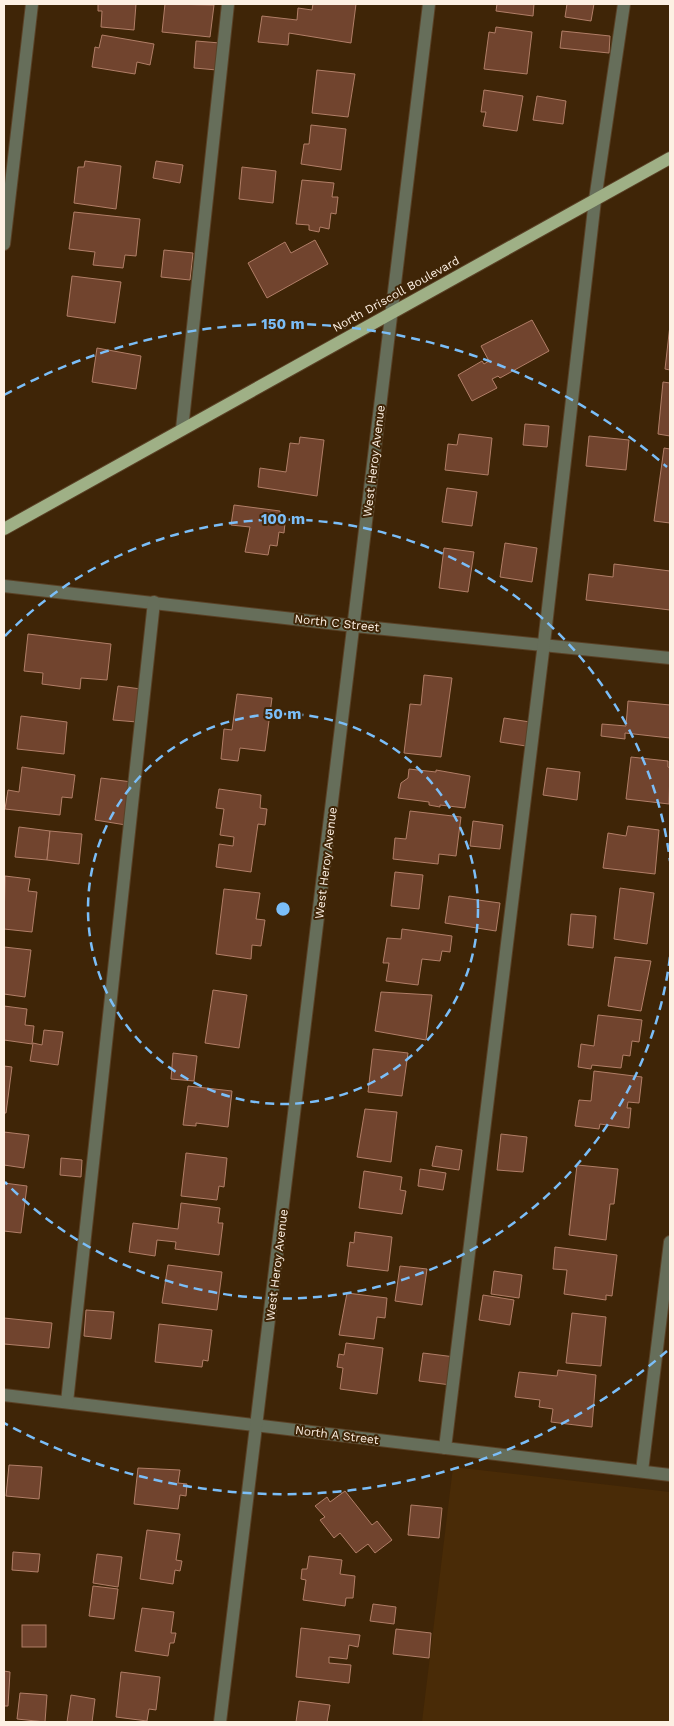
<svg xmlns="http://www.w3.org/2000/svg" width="674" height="1726" viewBox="0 0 674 1726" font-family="'Work Sans',sans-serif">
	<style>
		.built { fill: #492b07 }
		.building { fill: #71442e; stroke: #b17e67 }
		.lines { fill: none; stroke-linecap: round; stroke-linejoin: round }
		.minor-casing { stroke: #5a4126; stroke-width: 14 }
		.major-casing { stroke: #5a4126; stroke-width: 14 }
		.minor { stroke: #666e5a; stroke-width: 12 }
		.major { stroke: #9fb086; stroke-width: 12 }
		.ring { fill: none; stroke: #7bbef8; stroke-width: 2.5; stroke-dasharray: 9 6 }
		.labels { text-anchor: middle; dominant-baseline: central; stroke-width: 4; stroke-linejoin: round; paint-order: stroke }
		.street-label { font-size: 12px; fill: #fdf0e3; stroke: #3f2507 }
		.centre { fill: #7bbef8; stroke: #3f2507; stroke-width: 2.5 }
		.ring-label { font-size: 15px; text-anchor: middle; font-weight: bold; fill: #7bbef8; stroke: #3f2507; stroke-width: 4; stroke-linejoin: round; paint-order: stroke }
	</style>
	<rect width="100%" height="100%" fill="#3f2507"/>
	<polygon class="built" points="453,1467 670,1492 670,1722 422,1722"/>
	<g class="building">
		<polygon points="98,4 136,4 134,30 101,27 102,11 98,11"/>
		<polygon points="165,4 214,5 210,37 162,32"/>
		<polygon points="313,4 356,4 351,43 289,33 288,45 258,42 262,16 297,20 298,8 312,10"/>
		<polygon points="497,4 534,4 533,16 496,11"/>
		<polygon points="567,4 594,4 591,21 565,17"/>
		<polygon points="496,27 532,32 527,74 484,69 489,32 495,33"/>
		<polygon points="562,31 610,36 609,53 560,48"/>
		<polygon points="102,35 154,44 150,65 137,62 135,74 92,67 95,47 99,48"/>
		<polygon points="196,41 220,43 217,70 194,68"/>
		<polygon points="317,70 355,74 348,117 312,113"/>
		<polygon points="484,90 523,96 517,131 483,126 486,112 481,112"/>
		<polygon points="537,96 566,101 563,124 533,120"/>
		<polygon points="311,125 346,129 341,170 301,164 304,144 309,144"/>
		<polygon points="85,161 121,166 116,209 74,203 78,167 84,167"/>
		<polygon points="156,161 183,165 180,183 153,178"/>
		<polygon points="242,167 276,171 273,203 239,199"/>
		<polygon points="302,180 334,183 332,197 338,197 336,214 331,213 329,229 320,227 319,232 309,230 309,225 296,224"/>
		<polygon points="74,212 140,219 136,256 125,255 123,268 93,265 95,252 69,249"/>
		<polygon points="315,240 328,264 267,298 248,263 285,242 291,253"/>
		<polygon points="164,250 193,253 190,280 161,277"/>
		<polygon points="72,276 121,282 115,323 67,316"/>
		<polygon points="532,320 549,351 500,378 498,376 492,379 497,388 472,401 458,375 482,361 484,364 489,361 481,346"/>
		<polygon points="670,325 670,370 665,369"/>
		<polygon points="97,348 141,356 136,389 92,382"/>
		<polygon points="663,382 670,383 670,436 658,434"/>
		<polygon points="525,424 549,426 547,447 523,445"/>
		<polygon points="459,434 492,438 488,475 445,470 448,444 457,445"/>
		<polygon points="589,436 629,440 626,470 586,466"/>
		<polygon points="300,437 324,440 317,496 258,487 260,468 286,472 290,443 299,444"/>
		<polygon points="664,448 670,449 670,523 654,521"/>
		<polygon points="447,488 477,492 472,526 442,522"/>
		<polygon points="234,505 280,511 279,522 285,523 284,533 279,532 277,546 270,545 268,555 245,552 250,527 231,525"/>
		<polygon points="505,543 537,548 532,582 500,577"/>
		<polygon points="444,548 474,552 468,592 439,588"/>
		<polygon points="614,564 670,571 670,610 586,600 589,574 613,577"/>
		<polygon points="28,634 111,644 107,680 81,678 80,689 42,684 43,673 24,671"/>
		<polygon points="424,675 452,678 441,757 404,753 410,704 421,705"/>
		<polygon points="118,686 141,689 137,722 113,720"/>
		<polygon points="237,694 272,698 265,751 240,748 238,761 221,759 224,729 232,730"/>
		<polygon points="628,701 670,705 670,738 625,733 625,739 601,736 602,724 626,726"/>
		<polygon points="21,716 67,722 64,754 17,749"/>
		<polygon points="504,718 530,722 526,746 500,742"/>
		<polygon points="631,757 668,761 668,767 670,768 669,804 626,799"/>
		<polygon points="22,767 75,775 72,798 62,797 60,815 5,809 8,790 19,792"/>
		<polygon points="547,768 580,772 577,800 543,795"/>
		<polygon points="409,769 436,772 436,770 470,776 465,808 440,805 440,807 429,805 429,802 398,798 401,783 408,778"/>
		<polygon points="101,778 132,782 126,825 95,820"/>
		<polygon points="219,789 261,795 260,808 267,809 265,825 258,824 251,872 216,867 219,844 233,846 234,837 220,835 224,809 216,808"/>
		<polygon points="410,811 461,817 456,856 439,854 438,864 393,859 395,838 406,839"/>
		<polygon points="473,821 503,825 500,849 470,846"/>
		<polygon points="628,826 659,830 655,874 603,868 608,833 626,836"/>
		<polygon points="19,827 50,831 47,860 15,857"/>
		<polygon points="50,831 82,834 79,864 47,860"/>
		<polygon points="395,872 423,875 419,909 391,906"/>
		<polygon points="5,876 30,879 28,891 37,892 32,932 4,929"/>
		<polygon points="620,888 654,893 647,944 614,939"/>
		<polygon points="224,889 260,893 256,919 265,920 261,946 252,945 251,959 216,954"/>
		<polygon points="449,896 500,903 496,931 445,923"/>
		<polygon points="571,914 596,916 593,948 568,945"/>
		<polygon points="402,929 452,936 450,952 442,951 440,961 422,959 418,985 386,981 389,963 383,963 387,938 401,939"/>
		<polygon points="4,947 31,950 25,997 4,994"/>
		<polygon points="615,957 651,961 641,1011 608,1006"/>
		<polygon points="213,990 247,995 239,1048 205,1043"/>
		<polygon points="381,992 432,995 426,1040 375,1031"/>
		<polygon points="4,1006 27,1009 25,1025 34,1026 32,1044 4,1040"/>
		<polygon points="598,1015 642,1020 639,1042 632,1041 630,1056 623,1055 621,1068 592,1065 591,1069 578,1067 581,1044 594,1046"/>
		<polygon points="44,1030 63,1032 58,1065 30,1061 33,1043 42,1045"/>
		<polygon points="373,1049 408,1053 402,1096 368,1092"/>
		<polygon points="173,1053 197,1056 194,1081 171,1079"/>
		<polygon points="4,1066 12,1067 6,1113 4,1113"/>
		<polygon points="594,1071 642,1077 639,1103 628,1102 627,1108 631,1108 629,1128 600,1124 599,1129 575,1126 579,1100 591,1101"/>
		<polygon points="188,1086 232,1091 228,1127 196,1123 196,1126 183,1125"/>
		<polygon points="365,1109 397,1112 391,1162 357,1157"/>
		<polygon points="4,1132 29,1135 24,1168 4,1165"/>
		<polygon points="501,1134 527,1137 523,1172 497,1170"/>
		<polygon points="436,1146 462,1150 459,1170 432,1166"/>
		<polygon points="186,1153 227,1158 224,1187 219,1186 217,1200 181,1196"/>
		<polygon points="61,1158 82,1160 81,1177 60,1175"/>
		<polygon points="577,1165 618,1169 614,1204 610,1204 606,1240 569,1235"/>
		<polygon points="420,1169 446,1173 443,1190 418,1186"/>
		<polygon points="364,1171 402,1177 400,1190 406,1191 402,1214 359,1208"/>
		<polygon points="4,1183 27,1186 21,1233 4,1231"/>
		<polygon points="181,1203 220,1208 218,1223 223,1223 219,1255 175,1249 176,1242 157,1240 155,1256 129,1252 133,1223 178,1229"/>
		<polygon points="355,1232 392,1237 388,1271 347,1266 350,1242 354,1243"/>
		<polygon points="555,1247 617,1255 612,1296 606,1295 606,1300 564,1294 567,1270 553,1269"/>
		<polygon points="168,1265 222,1272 217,1310 162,1303"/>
		<polygon points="400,1266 427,1269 422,1305 395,1301"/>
		<polygon points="494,1271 522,1275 519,1298 491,1294"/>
		<polygon points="347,1293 387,1298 385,1318 377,1317 374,1339 339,1335"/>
		<polygon points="483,1295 514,1300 510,1325 479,1320"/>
		<polygon points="86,1310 114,1312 111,1339 84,1336"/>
		<polygon points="572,1313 606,1317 601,1366 566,1363"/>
		<polygon points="4,1318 52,1323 49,1348 4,1344"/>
		<polygon points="159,1324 212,1330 208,1361 203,1360 202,1367 155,1362"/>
		<polygon points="346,1343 383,1348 377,1394 340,1389 343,1368 337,1367 339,1354 344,1355"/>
		<polygon points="423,1353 455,1357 451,1385 419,1381"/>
		<polygon points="558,1370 596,1375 592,1427 551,1422 553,1409 539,1407 540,1400 515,1397 519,1372 557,1376"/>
		<polygon points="9,1465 42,1467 39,1499 6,1496"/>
		<polygon points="138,1468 180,1470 178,1483 187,1484 186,1496 180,1495 178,1509 134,1504"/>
		<polygon points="345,1491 372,1525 377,1521 392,1540 375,1553 368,1544 356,1553 340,1533 334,1538 320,1520 325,1517 315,1506 327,1497 330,1502"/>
		<polygon points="411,1505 442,1508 439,1538 408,1535"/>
		<polygon points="147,1530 180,1534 176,1560 182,1561 180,1571 175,1570 173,1584 140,1579"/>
		<polygon points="13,1552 40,1554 38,1572 12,1570"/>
		<polygon points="97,1554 122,1557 118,1587 93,1583"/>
		<polygon points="309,1556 342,1560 340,1574 355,1576 353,1598 346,1598 345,1606 303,1600 306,1580 301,1579 302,1569 307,1569"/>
		<polygon points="93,1586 118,1589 114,1619 89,1616"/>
		<polygon points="373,1604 396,1607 394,1624 370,1621"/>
		<polygon points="142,1608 174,1612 171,1633 176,1633 174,1643 170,1643 168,1656 135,1651"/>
		<rect x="22" y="1625" width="24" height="22"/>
		<polygon points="301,1628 360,1635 358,1647 349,1645 347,1659 329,1657 329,1663 351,1665 349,1683 296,1677"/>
		<polygon points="396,1629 431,1633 429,1658 393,1654"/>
		<polygon points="4,1671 10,1672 8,1706 4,1706"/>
		<polygon points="121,1672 160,1677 156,1710 149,1709 147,1721 116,1717"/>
		<polygon points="20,1693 47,1695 45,1722 17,1719"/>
		<polygon points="71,1695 95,1699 92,1722 67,1722"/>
		<polygon points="299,1701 330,1705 327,1722 296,1722"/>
	</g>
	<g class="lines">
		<defs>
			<g id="minor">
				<polyline points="4,244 32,4"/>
				<polyline points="182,429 228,4"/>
				<polyline points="4,586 355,626 670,658"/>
				<polyline points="4,1395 670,1475"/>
				<polyline points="67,1402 154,602"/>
				<polyline points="445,1448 544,643 595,200 624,4"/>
				<polyline points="642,1471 670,1242"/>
				<polyline points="220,1722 429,4"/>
			</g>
			<polyline id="major" points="4,529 670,158"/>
		</defs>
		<use href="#minor" class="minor-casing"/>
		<use href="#major" class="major-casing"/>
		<use href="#minor" class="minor"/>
		<use href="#major" class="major"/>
	</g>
	<g class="ring">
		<circle cx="283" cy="909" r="195"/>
		<path d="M670 957A390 390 0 0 1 5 1182M5 636A390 390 0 0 1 670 861"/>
		<path d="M667 1351A585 585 0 0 1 4 1423M4 395A585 585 0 0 1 667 467"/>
	</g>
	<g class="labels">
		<g class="street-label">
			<text transform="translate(396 294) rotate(-29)">North Driscoll Boulevard</text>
			<text transform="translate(374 461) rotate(-83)">West Heroy Avenue</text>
			<text transform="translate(337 623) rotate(6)">North C Street</text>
			<text transform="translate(326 863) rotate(-83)">West Heroy Avenue</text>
			<text transform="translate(277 1265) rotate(-83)">West Heroy Avenue</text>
			<text transform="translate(337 1435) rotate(7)">North A Street</text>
		</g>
	</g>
	<circle cx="283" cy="909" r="8" class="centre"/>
	<g class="ring-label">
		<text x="283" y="329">150 m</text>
		<text x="283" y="524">100 m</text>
		<text x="283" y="719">50 m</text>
	</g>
	<rect width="674" height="1726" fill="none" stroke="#fdf0e3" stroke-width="10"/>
</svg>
